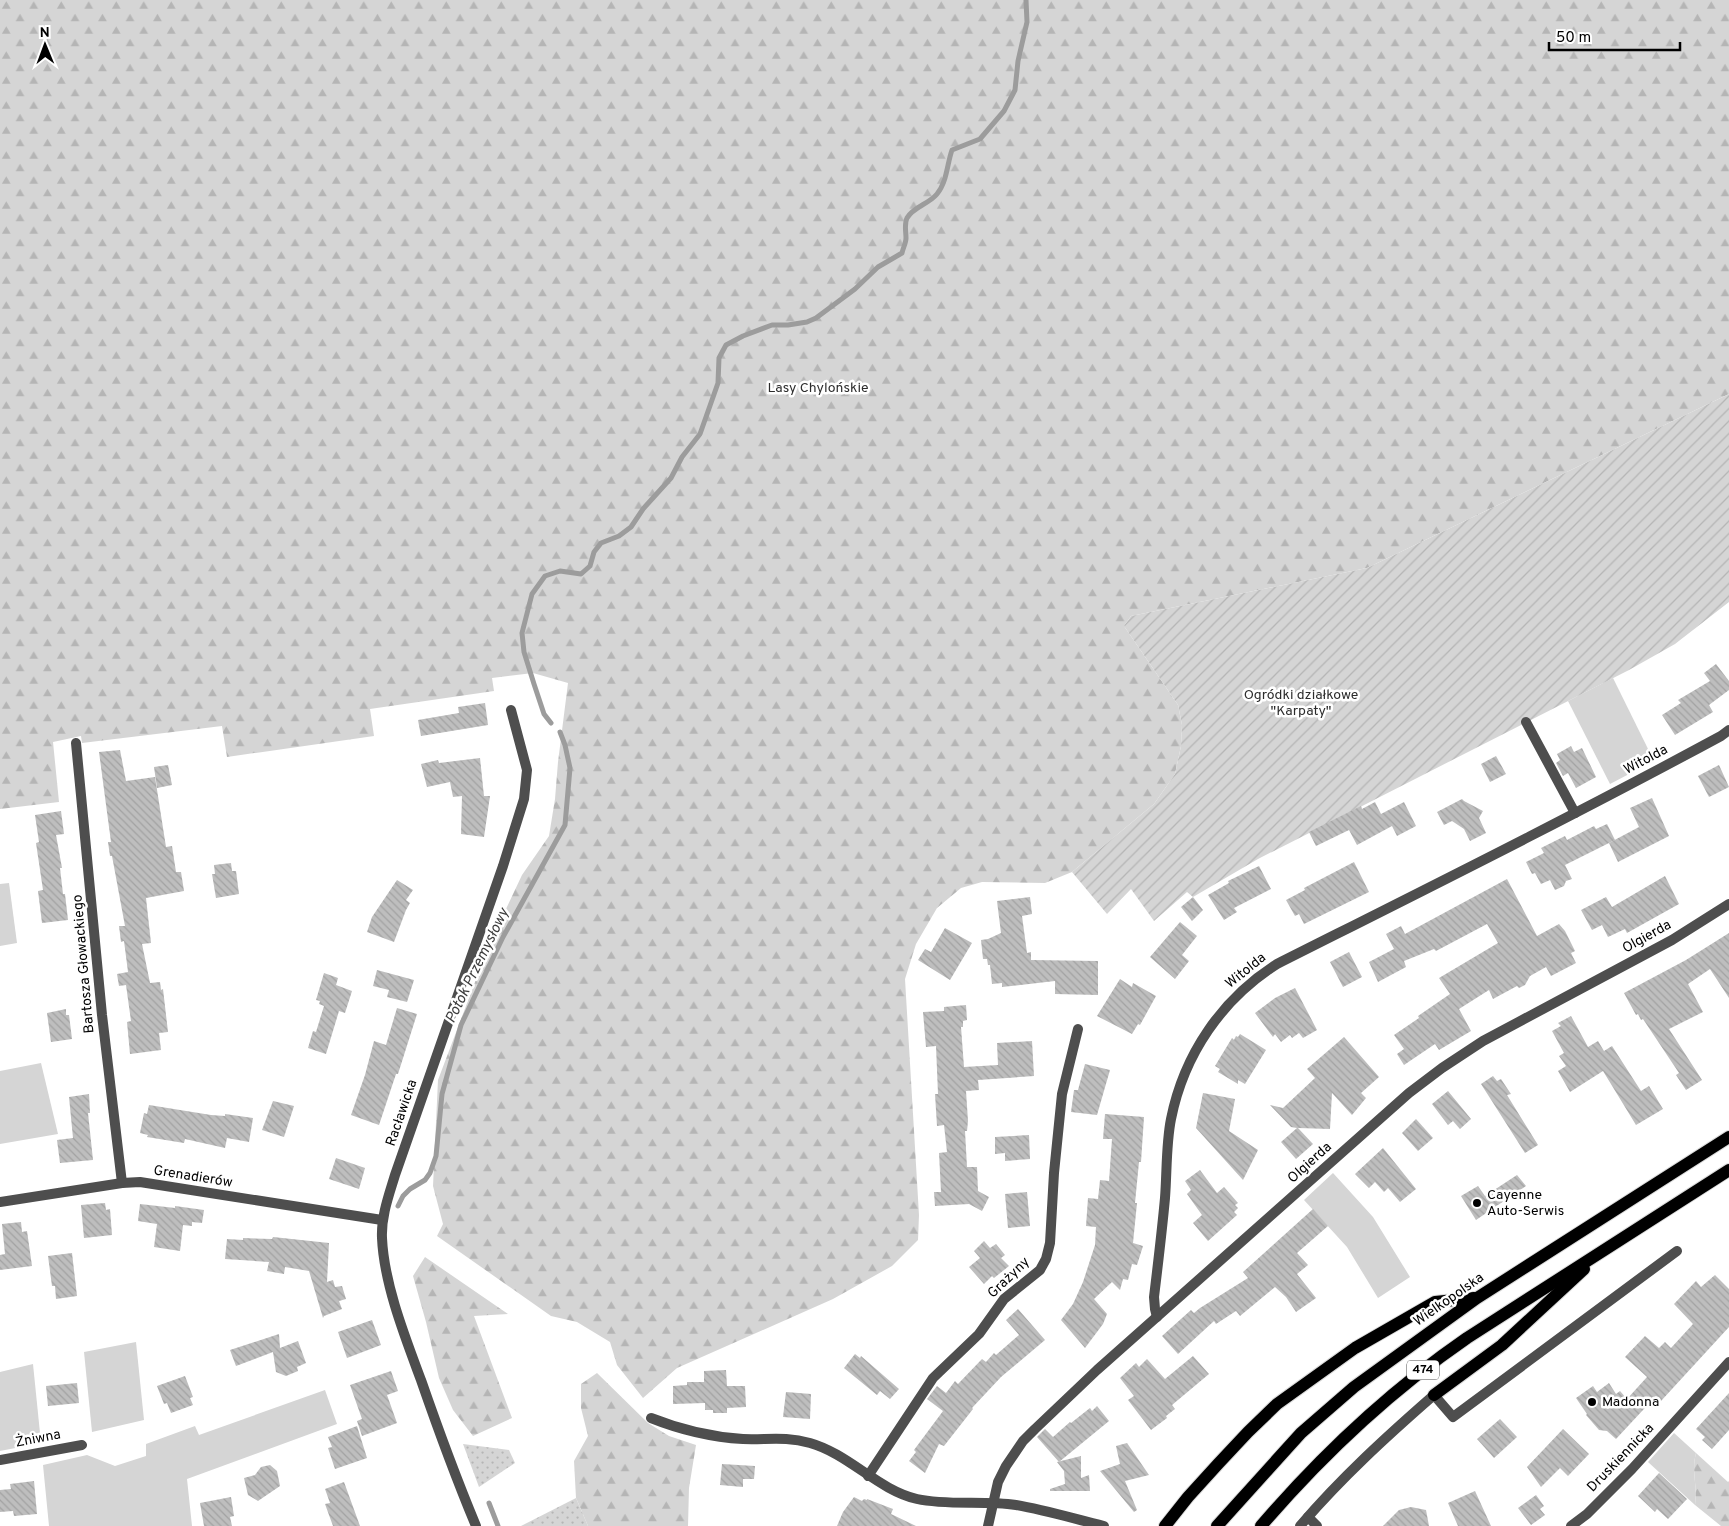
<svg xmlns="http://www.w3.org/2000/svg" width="1729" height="1526" viewBox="0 0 1729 1526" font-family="Overpass,sans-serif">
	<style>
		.grass { fill: #d5d5d5 }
		.forest { fill: url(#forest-firs) }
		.park { fill: url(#park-dots) }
		.garden { fill: url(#garden-furrows) }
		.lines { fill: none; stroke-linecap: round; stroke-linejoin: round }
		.stream { stroke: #9c9c9c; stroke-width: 5 }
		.building { fill: url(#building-back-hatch) }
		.primary-casing { stroke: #dbdbdb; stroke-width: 14 }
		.minor { stroke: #4e4e4e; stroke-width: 10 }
		.primary { stroke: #000; stroke-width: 12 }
		.poi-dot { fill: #000; stroke: #fff; stroke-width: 2 }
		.labels { text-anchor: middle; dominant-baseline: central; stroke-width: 5; stroke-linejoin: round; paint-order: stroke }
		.shield { fill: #fff; stroke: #4c4c4c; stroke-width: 1 }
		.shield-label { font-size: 12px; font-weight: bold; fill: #000 }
		.park-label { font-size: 14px; fill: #2c2c2c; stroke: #fff }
		.street-label { font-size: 14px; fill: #000; stroke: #fff }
		.poi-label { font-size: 14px; fill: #000; stroke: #fff; text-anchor: start }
		.water-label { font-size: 15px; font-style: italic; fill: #3d3d3d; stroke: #fff }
	</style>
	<defs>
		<pattern id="forest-firs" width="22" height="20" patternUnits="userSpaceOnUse" patternTransform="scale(1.25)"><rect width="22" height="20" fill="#d5d5d5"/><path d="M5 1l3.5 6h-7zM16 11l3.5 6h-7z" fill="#b5b5b5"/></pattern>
		<pattern id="park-dots" width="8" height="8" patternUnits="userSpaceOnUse" patternTransform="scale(1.25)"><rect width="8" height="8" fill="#d5d5d5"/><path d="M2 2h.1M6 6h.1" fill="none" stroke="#b5b5b5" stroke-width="1.8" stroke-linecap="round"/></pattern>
		<pattern id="garden-furrows" width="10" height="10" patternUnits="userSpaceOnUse" patternTransform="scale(1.25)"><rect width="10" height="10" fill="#d5d5d5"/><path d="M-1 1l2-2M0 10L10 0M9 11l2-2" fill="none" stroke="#b5b5b5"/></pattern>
		<pattern id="building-back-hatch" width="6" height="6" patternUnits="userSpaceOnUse" patternTransform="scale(1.25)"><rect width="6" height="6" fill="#bebebe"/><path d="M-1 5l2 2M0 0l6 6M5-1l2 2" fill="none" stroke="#a2a2a2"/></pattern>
	</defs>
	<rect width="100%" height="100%" fill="#fff"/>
	<g class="grass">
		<polygon points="1613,678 1654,761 1610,784 1568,701"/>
		<polygon points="9,883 17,943 0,946 0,884"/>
		<polygon points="41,1063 58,1134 0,1144 0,1071"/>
		<polygon points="1333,1173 1373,1217 1410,1277 1378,1298 1347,1247 1304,1200"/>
		<polygon points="136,1342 144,1420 92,1432 84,1352"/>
		<polygon points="33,1364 41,1443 0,1451 0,1372"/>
		<polygon points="325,1390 337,1424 187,1479 192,1526 49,1526 43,1465 87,1455 115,1466 146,1456 146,1444 195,1426 199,1435"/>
		<path d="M1674,1433L1696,1453C1691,1472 1698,1485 1695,1505L1648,1462Z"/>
	</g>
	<g class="forest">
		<polygon points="0,0 1729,0 1729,394 1367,568 1131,616 1124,626 1178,705 1182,725 1181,746 1175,774 1154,804 1072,872 1045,883 982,882 961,888 937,908 916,944 905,979 919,1215 918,1240 892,1266 833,1299 677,1368 643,1398 617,1365 610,1342 577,1322 551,1316 437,1236 443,1224 433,1186 438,1080 489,945 522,875 549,836 555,799 558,762 568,683 533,673 492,678 494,691 370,709 374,736 227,757 222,726 82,743 81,736 53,742 59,802 0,809"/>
		<polygon points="425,1257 508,1314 474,1316 512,1418 473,1436 453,1410 439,1378 426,1322 413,1276"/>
		<polygon points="597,1373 648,1423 669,1436 696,1445 689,1488 688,1526 588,1526 576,1498 574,1461 588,1436 581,1408 581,1384"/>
		<path d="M1696,1453L1728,1482L1729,1481V1526H1721L1695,1505C1698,1485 1691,1472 1696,1453Z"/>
	</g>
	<g class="park">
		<polygon points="463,1444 509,1450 515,1463 479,1487"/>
		<polygon points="576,1498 588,1526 521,1526"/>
	</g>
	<polygon class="garden" points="1729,394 1729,602 1675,644 1629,670 1258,859 1193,897 1187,892 1154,921 1131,889 1107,914 1072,872 1154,804 1175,774 1181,746 1182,725 1178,705 1124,626 1131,616 1367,568"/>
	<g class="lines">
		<g class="stream">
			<path d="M551,723L544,714L534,684L524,652L522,633L532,594L545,576L560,571L581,574L590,566L594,552L601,543L619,536L631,527L643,509L671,478L682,457L700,434L718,383L719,358L726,345L743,336L772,325H788L807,322L816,318L855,289L878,267L902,253C903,248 906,243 906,238C906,231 904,224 907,218C913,207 929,204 937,194C947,182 947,164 952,150L980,139L1004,111L1015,90L1018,61L1027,22L1026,0"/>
			<polyline points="398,1206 403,1196 410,1189 425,1180 430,1173 436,1156 442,1094 461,1025 503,937 565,825 570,768 565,745 560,732"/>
			<polyline points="489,1503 498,1526"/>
		</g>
	</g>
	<g class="building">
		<polygon points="1716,664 1729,681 1729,690 1709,705 1713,712 1675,735 1662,715 1681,703 1678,700 1710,681 1704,673"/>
		<polygon points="485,703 488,725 421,736 418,720 459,713 458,707"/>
		<polygon points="1571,746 1574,752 1582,748 1596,777 1576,788 1568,773 1563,776 1556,763 1560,760 1557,754"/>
		<polygon points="120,750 126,781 155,777 166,847 172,846 176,872 181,872 184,891 146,898 151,943 142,944 150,983 160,982 161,990 163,989 168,1032 159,1033 161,1050 130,1054 127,1022 131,1021 126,985 119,986 117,974 128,972 124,941 121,942 119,926 125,926 112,856 110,856 108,842 111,842 99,752"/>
		<polygon points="1496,756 1506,774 1490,782 1481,764"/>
		<polygon points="480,758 484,796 490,796 484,837 461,834 462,796 453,797 450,782 427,787 421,764 438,760 439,763"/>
		<polygon points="168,765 172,785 157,788 154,767"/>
		<polygon points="1719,765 1729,787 1709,797 1698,776"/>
		<polygon points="1652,798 1669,836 1618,862 1609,843 1639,827 1630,808"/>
		<polygon points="1462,799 1464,801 1483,811 1479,818 1486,833 1470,841 1464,829 1452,821 1444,825 1437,812"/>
		<polygon points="1375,802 1381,814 1404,802 1416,826 1397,836 1392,826 1357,845 1349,830 1316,846 1309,832 1361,806 1362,809"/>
		<polygon points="61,811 64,834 56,835 62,868 60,868 63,894 65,894 68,920 42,923 38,891 43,890 36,843 39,842 35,815"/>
		<polygon points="1607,824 1615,840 1565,865 1572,879 1566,881 1564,886 1555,890 1550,880 1541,884 1535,873 1532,874 1526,862 1544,853 1541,848 1565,836 1567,840 1594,826 1596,829"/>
		<polygon points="1354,862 1369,892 1304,924 1299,914 1295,916 1286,900 1305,890 1304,888"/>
		<polygon points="231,863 232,871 236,871 239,894 216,898 212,874 215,874 214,865"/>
		<polygon points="1259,866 1271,889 1234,908 1237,912 1224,920 1208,895 1229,883 1228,881"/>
		<polygon points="1665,876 1679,904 1627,933 1625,929 1608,937 1602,925 1592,930 1581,910 1606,897 1612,907"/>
		<polygon points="1507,879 1537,936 1559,924 1565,931 1575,951 1571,953 1576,963 1551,976 1546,967 1530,976 1525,985 1519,988 1517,986 1493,999 1489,990 1459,1009 1471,1031 1439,1050 1435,1044 1404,1065 1397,1054 1404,1049 1394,1035 1419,1018 1418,1016 1450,994 1439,978 1498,943 1487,924 1436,951 1434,949 1404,961 1406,967 1378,982 1369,962 1394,949 1386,934 1401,926 1405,934"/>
		<polygon points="397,880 413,890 406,900 410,903 406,910 394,942 367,932 372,917"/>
		<polygon points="1030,897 1032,914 1022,916 1027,953 1031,952 1031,960 1098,961 1098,995 1055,994 1055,981 1002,987 1002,983 992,984 990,965 988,965 987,959 983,959 981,940 988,939 1001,933 997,901"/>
		<polygon points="1193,897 1203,910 1192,921 1181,907"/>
		<polygon points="1180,922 1197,936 1182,955 1189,961 1175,979 1150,957"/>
		<polygon points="945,928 972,943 950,980 918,960 925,949 931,952"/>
		<polygon points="1729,933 1729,998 1710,969 1688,984 1703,1012 1669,1029 1702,1080 1686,1090 1676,1075 1679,1073 1643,1019 1641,1020 1638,1014 1636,1015 1624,993 1686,960"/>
		<polygon points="1349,952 1362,977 1343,987 1330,962"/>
		<polygon points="377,970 414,980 407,1002 387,997 389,990 373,986"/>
		<polygon points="324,973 338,978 336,985 352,991 345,1013 339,1011 326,1054 308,1048 313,1031 316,1032 324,1006 319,1004 320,1001 316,1000"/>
		<polygon points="1120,979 1132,987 1133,983 1156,996 1140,1025 1138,1024 1132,1034 1097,1016"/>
		<polygon points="1295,988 1317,1030 1303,1038 1299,1033 1292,1038 1290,1035 1281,1042 1275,1034 1273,1037 1255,1013 1275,998"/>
		<polygon points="966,1005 967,1020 963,1021 963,1027 961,1027 964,1067 998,1065 997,1043 1032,1041 1034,1076 978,1080 979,1090 966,1091 968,1121 967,1131 965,1131 967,1167 977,1167 978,1191 989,1197 982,1211 969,1204 935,1206 934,1192 941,1192 939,1153 947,1152 944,1125 937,1126 935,1094 938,1094 936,1046 926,1047 923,1012 944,1011 944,1007"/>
		<polygon points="397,1008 417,1014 398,1074 396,1074 379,1125 351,1115 365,1075 374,1041 386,1045"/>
		<polygon points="66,1009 66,1015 69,1015 72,1039 51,1042 47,1013"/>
		<polygon points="1571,1016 1588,1047 1598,1041 1604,1051 1612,1046 1641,1091 1649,1086 1663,1109 1636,1125 1603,1071 1570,1092 1558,1071 1566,1066 1559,1056 1564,1053 1552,1031 1561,1026 1558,1023"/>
		<polygon points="1240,1034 1266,1050 1245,1084 1238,1080 1238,1084 1218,1072 1220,1069 1215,1066 1232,1038 1234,1040 1236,1036 1238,1037"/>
		<polygon points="1344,1037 1379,1077 1361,1093 1366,1098 1352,1115 1332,1093 1330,1129 1298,1128 1313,1144 1296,1159 1281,1142 1297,1128 1291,1127 1270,1105 1283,1108 1315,1078 1307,1069"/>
		<polygon points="1085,1064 1110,1070 1097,1115 1071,1112 1074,1090 1078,1090"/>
		<polygon points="1493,1076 1497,1081 1501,1079 1511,1094 1507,1095 1538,1145 1525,1153 1481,1084"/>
		<polygon points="1448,1091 1471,1119 1460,1129 1453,1121 1448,1125 1432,1104"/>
		<polygon points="1203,1093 1235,1099 1229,1131 1258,1150 1243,1180 1196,1128"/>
		<polygon points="89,1094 90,1113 88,1113 93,1160 60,1163 57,1140 73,1138 69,1097"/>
		<polygon points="273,1101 294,1106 284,1137 262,1130"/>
		<polygon points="149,1105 211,1115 225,1116 225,1114 253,1118 249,1142 227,1138 225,1148 185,1139 184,1143 147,1137 148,1135 140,1133 144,1113 147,1114"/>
		<polygon points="1105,1114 1144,1117 1141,1162 1139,1162 1135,1203 1137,1203 1133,1243 1143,1246 1137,1265 1132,1264 1128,1280 1123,1279 1120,1290 1112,1282 1094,1299 1107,1314 1103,1324 1085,1348 1061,1320 1073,1304 1083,1282 1095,1245 1096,1227 1086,1226 1088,1198 1098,1199 1100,1180 1109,1181 1112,1139 1103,1139"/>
		<polygon points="1416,1119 1433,1138 1418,1151 1402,1133"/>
		<polygon points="1029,1135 1030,1159 1005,1161 1005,1153 995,1154 995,1137"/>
		<polygon points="1383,1148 1416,1189 1400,1202 1388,1188 1384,1192 1375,1182 1369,1188 1355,1174"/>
		<polygon points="336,1158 365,1168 359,1189 329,1179"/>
		<polygon points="1200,1170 1217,1193 1224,1187 1238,1203 1235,1205 1238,1208 1234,1212 1237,1215 1208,1241 1193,1223 1202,1215 1187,1194 1191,1190 1185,1181"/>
		<polygon points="1517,1175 1526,1186 1476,1220 1461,1196 1478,1186 1485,1196"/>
		<polygon points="1027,1192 1030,1226 1008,1228 1005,1194"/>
		<polygon points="105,1203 106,1210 110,1209 112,1235 84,1238 81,1205"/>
		<polygon points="140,1204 175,1208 175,1206 204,1210 202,1223 192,1222 192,1226 183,1225 180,1251 154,1247 157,1224 138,1221"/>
		<polygon points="1313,1209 1328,1226 1297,1253 1308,1265 1297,1274 1316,1298 1296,1312 1286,1297 1275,1287 1240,1316 1236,1311 1216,1324 1214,1321 1178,1354 1162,1336 1191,1310 1194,1313 1200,1308 1248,1278 1243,1272"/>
		<polygon points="21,1222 22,1232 27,1231 32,1266 0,1270 0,1255 5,1254 2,1224"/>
		<polygon points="273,1237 329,1243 327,1282 333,1280 335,1287 342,1286 346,1299 339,1301 342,1309 324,1316 323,1318 309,1271 285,1267 284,1274 267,1271 269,1262 225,1259 227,1239 243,1240 243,1238 272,1239"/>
		<polygon points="984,1241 990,1248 996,1244 1005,1255 1001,1258 1009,1266 994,1278 992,1276 984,1284 969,1267 980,1258 974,1251"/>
		<polygon points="72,1253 77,1296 56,1299 55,1286 52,1286 48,1256"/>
		<polygon points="1715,1275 1729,1289 1729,1327 1661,1401 1656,1396 1616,1439 1607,1431 1599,1430 1586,1415 1587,1414 1576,1398 1593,1386 1597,1392 1609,1383 1616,1394 1620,1391 1627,1399 1647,1377 1625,1357 1645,1336 1659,1348 1665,1342 1671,1348 1693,1324 1674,1304 1696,1281 1701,1287"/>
		<polygon points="1018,1309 1045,1340 1001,1377 972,1408 973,1409 944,1446 939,1444 925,1473 909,1461 916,1452 914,1450 943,1411 927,1399 937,1386 946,1393 955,1381 958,1384 982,1359 986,1362 994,1353 996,1355 1019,1335 1006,1320"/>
		<polygon points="372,1320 381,1345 347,1358 338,1332"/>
		<polygon points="279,1334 280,1348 298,1341 306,1363 297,1367 298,1371 286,1376 276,1372 273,1352 236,1366 230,1350"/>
		<polygon points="855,1354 860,1358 861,1356 899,1389 890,1399 880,1391 877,1395 844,1368"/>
		<polygon points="1193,1356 1209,1374 1172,1405 1175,1409 1166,1416 1167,1418 1151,1430 1128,1400 1134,1396 1120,1378 1136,1363 1139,1367 1147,1359 1165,1379"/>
		<polygon points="726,1370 727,1386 745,1386 746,1407 727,1408 727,1413 713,1413 713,1410 705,1410 705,1403 673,1404 673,1386 687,1385 687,1382 704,1382 704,1371"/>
		<polygon points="391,1371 398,1391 387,1395 397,1423 362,1436 357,1421 362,1419 350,1385"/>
		<polygon points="185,1376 193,1397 190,1398 193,1405 171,1413 167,1403 164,1404 157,1386"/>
		<polygon points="77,1383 79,1403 48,1406 46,1386"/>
		<polygon points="786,1392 811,1394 810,1419 783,1417"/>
		<polygon points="1729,1393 1729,1430 1712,1449 1702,1440 1705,1437 1696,1429"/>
		<polygon points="1097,1406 1109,1421 1059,1462 1037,1437 1045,1429 1053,1437 1070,1422 1071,1423 1090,1408 1092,1411"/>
		<polygon points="1500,1419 1517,1437 1494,1458 1477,1439"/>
		<polygon points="357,1426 367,1458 335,1469 328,1448 332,1447 328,1437"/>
		<polygon points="1563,1429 1589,1454 1568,1476 1560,1468 1541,1487 1527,1467"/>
		<polygon points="1127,1443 1149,1475 1125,1481 1137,1510 1134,1512 1100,1471 1120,1464 1116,1446"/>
		<polygon points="1081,1456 1081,1478 1089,1475 1090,1491 1050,1491 1050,1489 1065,1484 1064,1471 1057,1462"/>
		<polygon points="722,1464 755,1466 754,1479 743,1479 743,1487 720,1485"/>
		<polygon points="270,1465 277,1471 280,1486 258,1501 248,1495 244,1478 255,1475 261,1467"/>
		<polygon points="1659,1473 1687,1499 1668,1519 1657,1509 1655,1512 1638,1496"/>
		<polygon points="34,1481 37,1514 14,1516 13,1511 0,1512 0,1490 11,1489 10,1484"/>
		<polygon points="344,1482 360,1526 333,1526 325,1504 330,1503 325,1489"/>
		<polygon points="1475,1491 1491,1526 1458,1526 1448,1503"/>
		<polygon points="1536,1495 1544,1506 1540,1509 1545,1515 1531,1525 1518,1508"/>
		<polygon points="231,1497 234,1516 230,1517 232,1526 204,1526 200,1503"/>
		<polygon points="854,1497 862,1501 864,1499 867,1500 867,1499 893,1509 891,1514 916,1526 837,1526 843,1512"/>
		<polygon points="1411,1507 1426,1510 1429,1526 1383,1526 1399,1510"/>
	</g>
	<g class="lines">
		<defs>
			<g id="primary">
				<polyline points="1434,1395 1502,1345 1584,1269"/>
				<polyline points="1165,1526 1188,1497 1218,1464 1248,1432 1277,1404 1355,1348 1435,1302 1474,1298"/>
				<polyline points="1217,1526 1301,1433 1354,1387 1477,1298 1729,1137"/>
				<path d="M1261,1526C1322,1455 1390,1391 1467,1338L1729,1170"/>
			</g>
		</defs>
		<use href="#primary" class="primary-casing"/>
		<g class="minor">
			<polyline points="1526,722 1575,813"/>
			<polyline points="76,743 102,1015 122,1183"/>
			<polyline points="0,1202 122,1183 140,1182 382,1220"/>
			<path d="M1157,1317L1155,1309L1154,1297C1158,1264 1162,1231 1165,1198C1167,1172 1166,1144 1171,1119C1184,1054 1222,999 1277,964C1426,889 1575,815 1721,736L1729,730"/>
			<path d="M651,1418C681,1430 710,1437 743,1439C767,1440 785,1436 810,1443C849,1454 878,1490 917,1499C949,1506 983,1500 1016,1505C1045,1510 1075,1519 1104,1526"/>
			<polyline points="0,1460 82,1445"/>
			<polyline points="868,1476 933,1378 979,1334 1004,1299 1040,1270 1046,1259 1050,1243 1054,1173 1062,1094 1078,1029"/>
			<polyline points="1308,1517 1317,1526"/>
			<path d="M476,1526C456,1478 438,1429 421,1380C405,1337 384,1284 382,1238C381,1216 389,1195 395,1175L503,866L524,799L527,770L511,710"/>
			<polyline points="988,1526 998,1482 1006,1466 1023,1441 1035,1429 1097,1370 1409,1093 1442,1068 1483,1041 1672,940 1729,904"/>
			<path d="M1300,1526C1341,1478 1387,1436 1434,1395L1453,1417L1677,1251"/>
			<polyline points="1571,1526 1587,1514 1632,1469 1729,1362"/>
		</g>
		<use href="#primary" class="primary"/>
	</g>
	<g class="poi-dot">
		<circle cx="1477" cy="1203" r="5"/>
		<circle cx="1592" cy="1402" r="5"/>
	</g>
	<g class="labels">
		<rect class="shield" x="1407" y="1360.5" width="32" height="19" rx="4"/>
		<g class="shield-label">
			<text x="1423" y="1370">474</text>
		</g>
		<g class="park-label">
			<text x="818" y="388">Lasy Chylońskie</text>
			<text x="1301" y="695">Ogródki działkowe<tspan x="1301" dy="16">"Karpaty"</tspan></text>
		</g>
		<g class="street-label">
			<text transform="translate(1646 760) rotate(-28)">Witolda</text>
			<text transform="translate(1647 937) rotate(-29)">Olgierda</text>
			<text transform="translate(84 964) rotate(-95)">Bartosza Głowackiego</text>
			<text transform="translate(1246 971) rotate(-39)">Witolda</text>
			<text transform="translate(402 1113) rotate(-71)">Racławicka</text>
			<text transform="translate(1310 1163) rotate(-42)">Olgierda</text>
			<text transform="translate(193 1177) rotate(9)">Grenadierów</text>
			<text transform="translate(1009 1278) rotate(-44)">Grażyny</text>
			<text transform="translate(1449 1300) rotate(-35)">Wielkopolska</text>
			<text transform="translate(38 1439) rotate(-11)">Żniwna</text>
			<text transform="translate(1621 1458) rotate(-46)">Druskiennicka</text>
		</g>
		<g class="poi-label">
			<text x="1487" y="1195">Cayenne<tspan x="1487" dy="16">Auto-Serwis</tspan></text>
			<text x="1602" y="1402">Madonna</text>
		</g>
		<g class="water-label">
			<text transform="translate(478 966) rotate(-64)">Potok Przemysłowy</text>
		</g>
	</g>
	<g transform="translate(45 45) rotate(359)" stroke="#ffffff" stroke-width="4" paint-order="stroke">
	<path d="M0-4L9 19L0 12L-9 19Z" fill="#000000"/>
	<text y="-8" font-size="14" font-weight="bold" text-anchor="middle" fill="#000000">N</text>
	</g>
	<path d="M1549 42v8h131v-8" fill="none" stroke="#000000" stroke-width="2.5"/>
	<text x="1556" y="42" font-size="15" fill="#000000" stroke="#ffffff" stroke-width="4" paint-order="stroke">50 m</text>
</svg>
